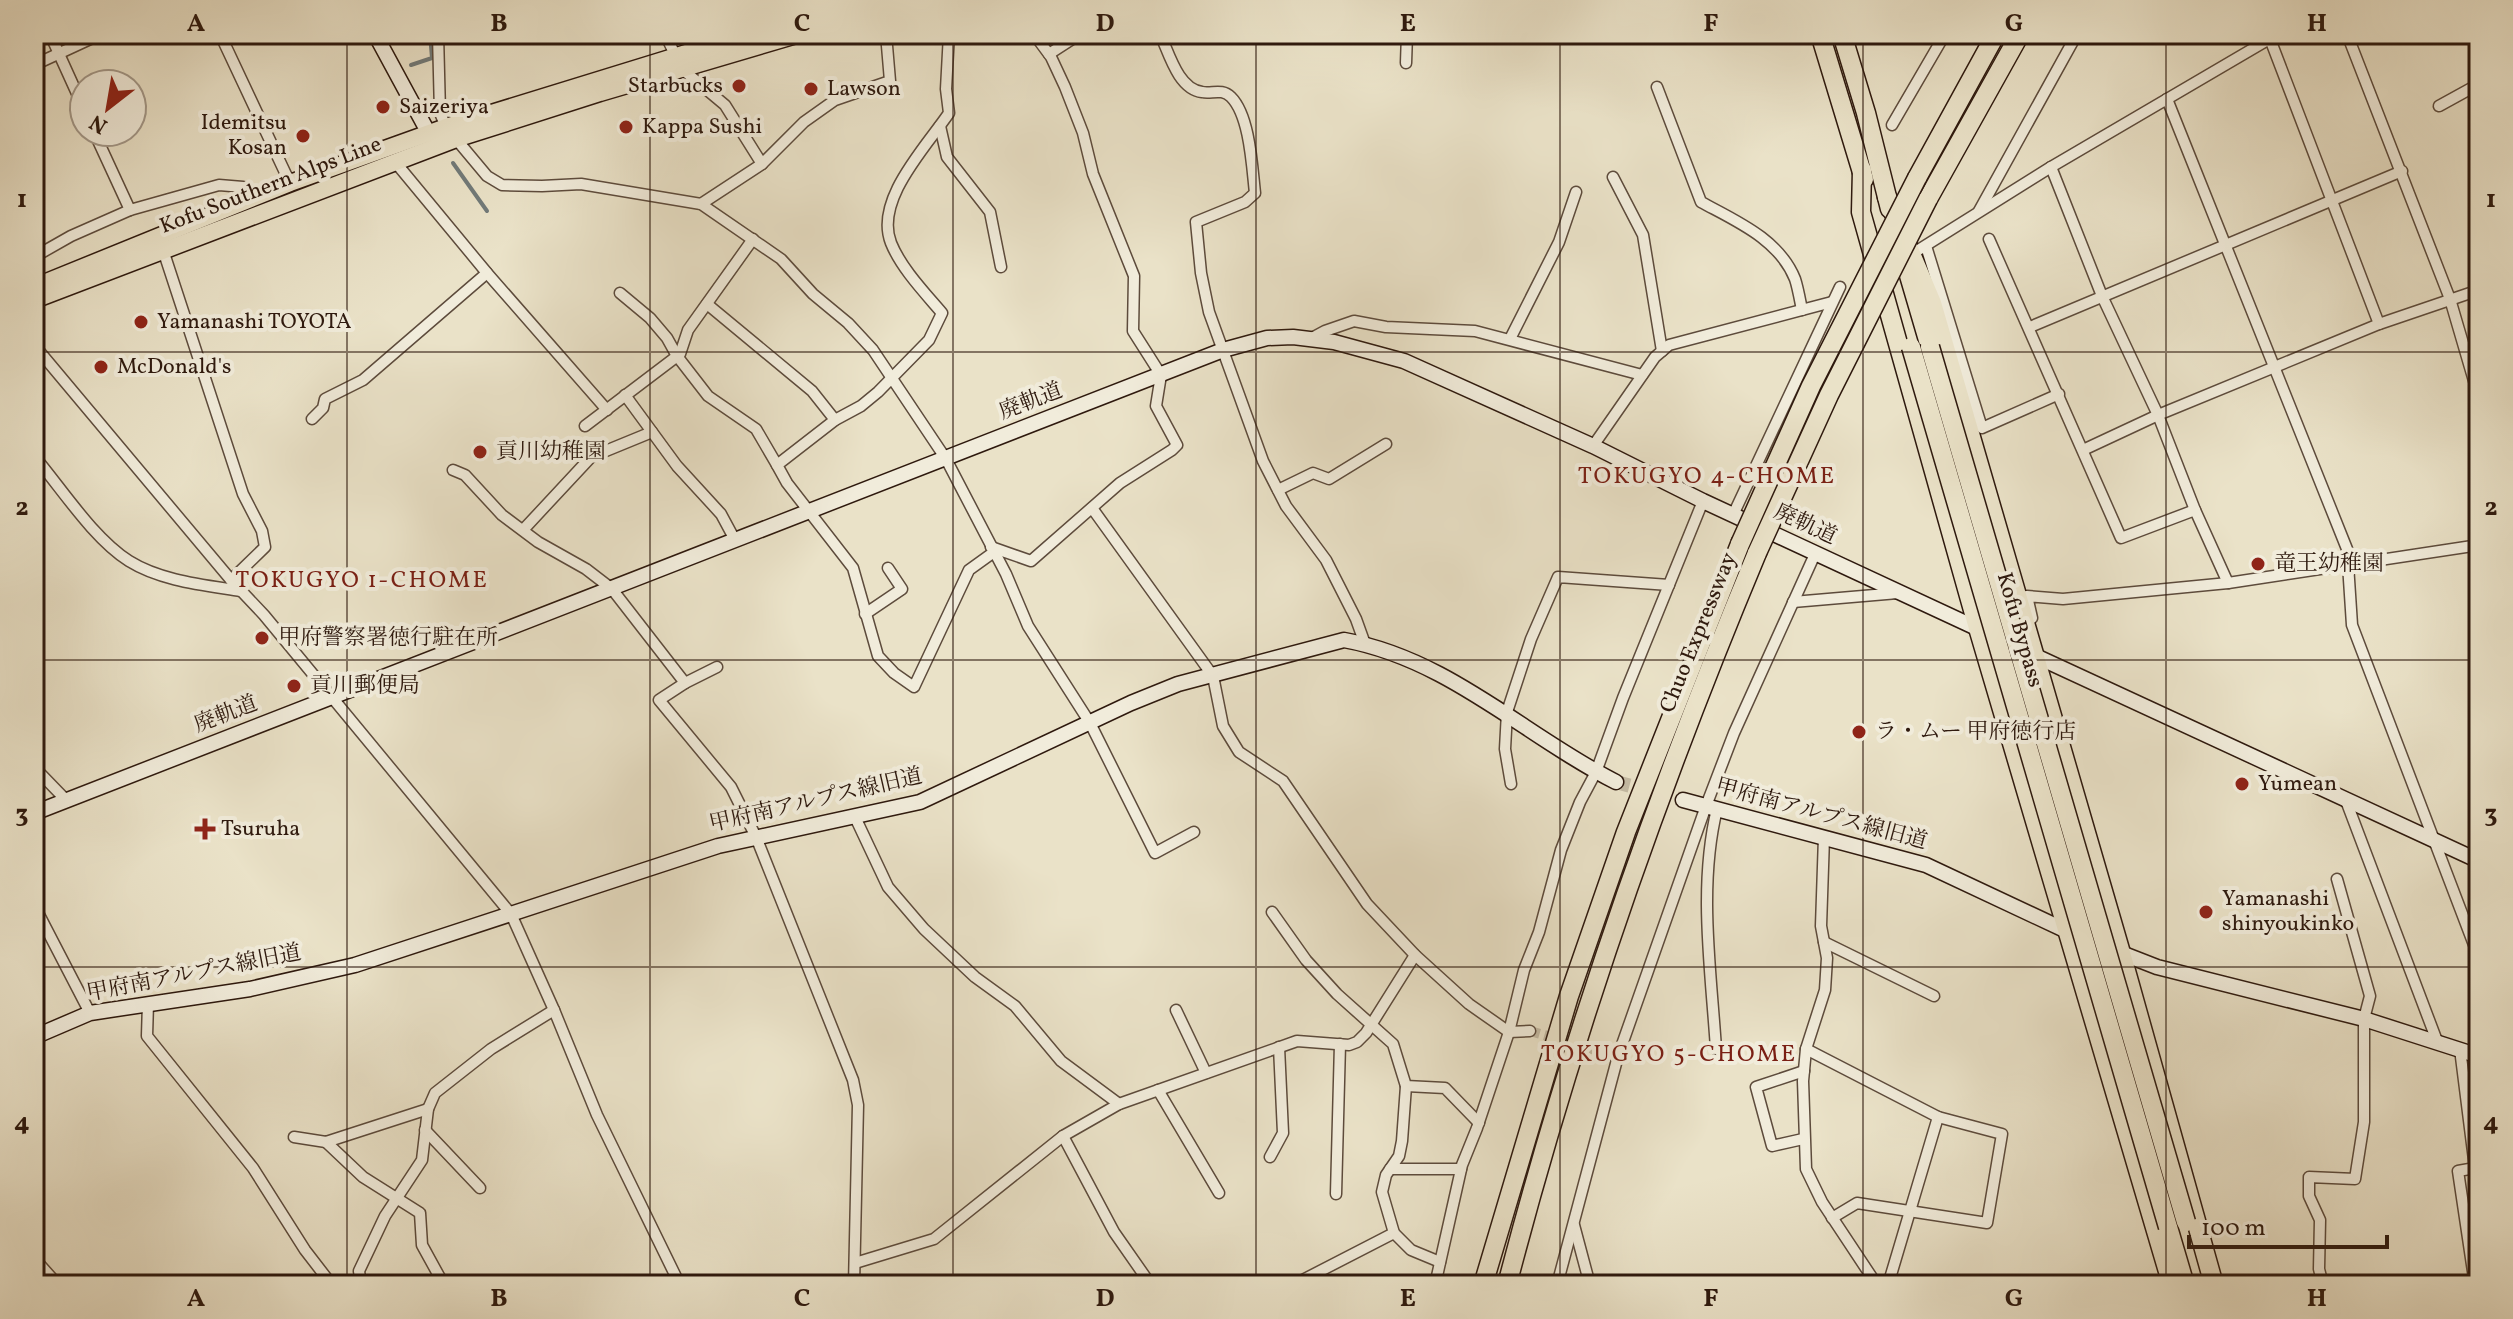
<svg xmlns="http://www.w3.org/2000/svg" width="2513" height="1319" viewBox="0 0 2513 1319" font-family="Vollkorn,'Noto Serif JP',serif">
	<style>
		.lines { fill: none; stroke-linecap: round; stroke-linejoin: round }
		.stream { stroke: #717a79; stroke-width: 4 }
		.street-tunnel { stroke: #c4baa3; stroke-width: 10; stroke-dasharray: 10 5; stroke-linecap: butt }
		.secondary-tunnel { stroke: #c4baa3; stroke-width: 14; stroke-dasharray: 14 7; stroke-linecap: butt }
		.street-casing { stroke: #5d4b3c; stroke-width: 13 }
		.secondary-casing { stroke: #2e190e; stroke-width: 17 }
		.primary-casing { stroke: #2e190e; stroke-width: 19 }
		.highway-casing { stroke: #2e190e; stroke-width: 21 }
		.street { stroke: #f1ecdb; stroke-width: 10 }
		.secondary { stroke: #f1ecdb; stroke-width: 14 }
		.primary { stroke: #eae2c8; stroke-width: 16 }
		.highway { stroke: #eae2c8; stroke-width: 18 }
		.highway-bridge-casing { stroke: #2e190e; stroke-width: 21; stroke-linecap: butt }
		.highway-bridge { stroke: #eae2c8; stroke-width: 18 }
		.grid { fill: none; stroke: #2e190e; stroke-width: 2; stroke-opacity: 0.55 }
		.poi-dot { fill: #8f2418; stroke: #f1ecdb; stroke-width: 3 }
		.labels { text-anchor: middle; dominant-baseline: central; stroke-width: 8; stroke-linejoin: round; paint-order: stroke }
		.poi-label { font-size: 22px; fill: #2e190e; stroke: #f1ecdb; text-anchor: start }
		.street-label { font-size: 22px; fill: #2e190e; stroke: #f1ecdb }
		.neighbourhood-label { font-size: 24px; letter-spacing: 2px; fill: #7a1f14; stroke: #f1ecdb }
		.neatline { fill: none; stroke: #2e190e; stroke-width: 3 }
		.grid-label { font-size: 26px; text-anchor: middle; font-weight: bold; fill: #2e190e }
	</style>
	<rect width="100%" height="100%" fill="#eae2c8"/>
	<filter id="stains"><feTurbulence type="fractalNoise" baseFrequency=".0025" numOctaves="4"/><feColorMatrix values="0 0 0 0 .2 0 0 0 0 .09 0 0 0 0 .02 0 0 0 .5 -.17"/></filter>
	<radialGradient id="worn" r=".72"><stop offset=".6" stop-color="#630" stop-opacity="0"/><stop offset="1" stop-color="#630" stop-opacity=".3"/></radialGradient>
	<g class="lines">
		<g class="stream">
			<polyline points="411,65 432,58 430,34"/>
			<polyline points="453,163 487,211"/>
		</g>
		<polyline class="street-tunnel" points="1530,1031 1599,1051"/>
		<polyline class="secondary-tunnel" points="1616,782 1683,800"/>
		<defs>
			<g id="street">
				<polyline points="50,34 84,109"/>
				<polyline points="220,34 290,183"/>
				<polyline points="438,34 440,113 446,127 487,176 502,185 542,186 581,184 701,204 781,259 813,294 848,323 873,350 946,459 1006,574 1028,626 1090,723 1155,853 1194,832"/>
				<polyline points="665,34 682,69 725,105 762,164"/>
				<path d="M949,34L946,89L949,113C926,147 874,200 891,243C901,268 925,293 942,313L929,340L878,392L861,406L835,420L777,465L787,483L853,568L878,656L894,673L914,687L969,570L994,552"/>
				<path d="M1160,34C1169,53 1178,89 1202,92C1212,94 1222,88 1231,97C1250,116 1252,167 1255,193L1245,202L1196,222L1201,273L1209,312L1263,461L1286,506L1326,560L1356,619L1365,644"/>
				<polyline points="2347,34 2450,299 2479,398"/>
				<polyline points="2270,39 2379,324"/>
				<polyline points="1049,54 1080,34"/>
				<polyline points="1406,63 1407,34"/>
				<polyline points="34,65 101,34"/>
				<path d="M1657,87L1701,202C1736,221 1779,239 1795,279C1798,288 1800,300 1802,310"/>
				<polyline points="2167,99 2347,549 2352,625 2479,958"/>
				<polyline points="2439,106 2479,84"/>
				<polyline points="1892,125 1945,34"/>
				<polyline points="940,126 947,157 990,212 1001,267"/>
				<polyline points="94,132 130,210"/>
				<polyline points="396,163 487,273 607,410"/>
				<polyline points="2051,167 2102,296 2158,415 2195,510 2228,583"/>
				<polyline points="1613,177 1643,235 1662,351"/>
				<polyline points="701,204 762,164 804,122 835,100 890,81 886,34"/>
				<polyline points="1979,211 2077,34"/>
				<polyline points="1989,239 2121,538 2195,510"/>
				<polyline points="1926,246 1982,428 2059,394"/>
				<polyline points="163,250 243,494 262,531 265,547 231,580"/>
				<polyline points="1912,254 2051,167 2278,34"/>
				<polyline points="34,257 71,236 130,210 219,185 243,187 255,198"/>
				<polyline points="620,293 650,318 667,338 677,356 708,396 756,429 777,465"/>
				<polyline points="707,304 812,391 835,420"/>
				<polyline points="2030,327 2402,171"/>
				<polyline points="1312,338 1325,331 1354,321 1386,327 1475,331 1642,375"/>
				<polyline points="1510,339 1559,242 1576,192"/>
				<polyline points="34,345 231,580 264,615 511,914 554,1010 597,1115 680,1285"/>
				<polyline points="625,395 677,466 721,514 735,540"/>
				<polyline points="312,419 323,408 325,399 363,380 487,273"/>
				<polyline points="585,426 680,354 688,330 753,239"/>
				<polyline points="1593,446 1655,357 1669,345 1832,302"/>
				<polyline points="2083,450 2158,415 2379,324 2479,290"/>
				<path d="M34,456C62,489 93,538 129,561C161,581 204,585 241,591"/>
				<polyline points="453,470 465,475 502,515 538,542 586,569 612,589 685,683"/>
				<polyline points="1278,490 1313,473 1329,479 1386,444"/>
				<polyline points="1092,508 1213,676 1223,726 1239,752 1283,781 1367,904 1415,955 1469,1004 1509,1032 1530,1031"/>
				<polyline points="1733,515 1840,287"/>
				<polyline points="523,530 591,457 652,432"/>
				<polyline points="991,547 1031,561 1120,483 1172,450 1177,445 1156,406 1161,375 1133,331 1134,276 1093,174 1083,133 1065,87 1051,57 1034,34"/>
				<polyline points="1793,602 1898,593"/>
				<polyline points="865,614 902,589 888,568"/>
				<polyline points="2032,618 2027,596 2063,599 2228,583 2479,545"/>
				<polyline points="717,667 685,683 659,700 731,787 756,837 853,1080 858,1105 854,1285"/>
				<polyline points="34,767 66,800"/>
				<polyline points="1511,784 1505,749 1507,712 1531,639 1558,577 1669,585"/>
				<polyline points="2345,798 2437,1041"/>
				<polyline points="855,817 888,887 924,929 975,977 1015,1006 1061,1061 1119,1104"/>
				<polyline points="1824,837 1821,926 1827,958 1825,990 1806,1049 1803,1081 1806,1169 1822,1202 1877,1285"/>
				<polyline points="34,905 90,1013"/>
				<polyline points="1272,912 1306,960 1337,994 1393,1044 1406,1086 1445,1088 1479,1123"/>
				<polyline points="1824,942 1934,996"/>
				<polyline points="148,1003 147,1036 253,1168 305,1250 332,1285"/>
				<polyline points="1176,1010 1206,1073"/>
				<path d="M1716,1049C1711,970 1698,886 1717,809"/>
				<polyline points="1806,1049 1938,1117 1888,1285"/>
				<polyline points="2460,1049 2475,1168 2479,1167"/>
				<polyline points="1599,1051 1618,1056"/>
				<polyline points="1406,1086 1402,1141 1399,1156 1386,1175 1382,1192 1394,1233 1411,1250 1440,1262"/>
				<polyline points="1158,1090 1219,1193"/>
				<polyline points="425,1130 480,1188"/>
				<polyline points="1063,1136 1114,1232 1151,1285"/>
				<polyline points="294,1137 326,1142 428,1109"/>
				<polyline points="1803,1139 1772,1146 1756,1087 1804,1071"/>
				<polyline points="326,1142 363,1177 420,1213 422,1245 444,1285"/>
				<polyline points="1270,1157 1283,1133 1279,1047"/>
				<polyline points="2475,1168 2458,1171 2475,1285"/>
				<polyline points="1390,1169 1461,1169"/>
				<polyline points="1336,1194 1340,1044"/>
				<polyline points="1832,1218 1857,1203 1987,1223 2002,1134 1938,1117"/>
				<polyline points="1574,1225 1590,1285"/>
				<polyline points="34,1258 58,1285"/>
				<polyline points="855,1263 934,1239 1063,1136 1119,1104 1297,1041 1349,1045 1357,1042 1366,1033 1415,955"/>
				<polyline points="361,1285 359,1271 385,1216 422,1160 428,1109 435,1093 491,1049 554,1010"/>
				<polyline points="1293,1285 1394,1233"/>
				<polyline points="1435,1285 1462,1165 1477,1128 1509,1032 1524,970 1539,932 1561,850 1580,802 1596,772 1623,698 1703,501"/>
				<polyline points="1557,1285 1618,1056 1706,806 1734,733 1815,554"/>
				<polyline points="2323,1285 2319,1269 2320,1220 2309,1196 2309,1177 2355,1179 2364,1122 2364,1019 2370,996 2337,879"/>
			</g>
			<g id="secondary">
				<polyline points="375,34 434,143"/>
				<polyline points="2029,653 2479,861"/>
				<polyline points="1683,800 1926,865 2071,933"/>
				<polyline points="34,813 1223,350 1267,338 1293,337 1334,342 1404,361 1593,446 1703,501 1985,632"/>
				<polyline points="2116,951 2157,967 2364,1019 2479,1056"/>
				<path d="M34,1037L90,1013L250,989L355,965L718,846L920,802L1131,703L1178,684L1344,640C1449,659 1525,736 1616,782"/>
			</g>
			<g id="primary">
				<polyline points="34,287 290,183 446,127 748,34"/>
				<polyline points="34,300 456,139 600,93 800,34"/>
			</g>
			<g id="highway">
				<polyline points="1820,34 1864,179"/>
				<polyline points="1842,34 1866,113 1890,209"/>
				<polyline points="1862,170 1861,212 1978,628 2172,1285"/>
				<polyline points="1917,178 1996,34"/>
				<polyline points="1887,197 1932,303 2121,953 2214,1285"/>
				<polyline points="1928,199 2020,34"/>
				<polyline points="1908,272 1930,347"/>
				<polyline points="2168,1227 2185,1285"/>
				<polyline points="1483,1285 1569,996 1626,832 1740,544"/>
				<path d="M1507,1285C1572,1035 1657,792 1757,553"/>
			</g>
		</defs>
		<use href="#street" class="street-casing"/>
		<use href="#secondary" class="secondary-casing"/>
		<use href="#primary" class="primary-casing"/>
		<use href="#highway" class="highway-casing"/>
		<use href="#street" class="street"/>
		<use href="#secondary" class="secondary"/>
		<use href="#primary" class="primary"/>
		<use href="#highway" class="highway"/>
		<defs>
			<g id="highway-bridge">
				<polyline points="1911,347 2168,1227"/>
				<polyline points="1930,347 2186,1222"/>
				<polyline points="1740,544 1811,386 1917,178"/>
				<polyline points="1757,553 1829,395 1928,199"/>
			</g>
		</defs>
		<use href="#highway-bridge" class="highway-bridge-casing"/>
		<use href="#highway-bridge" class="highway-bridge"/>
	</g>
	<path class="grid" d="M347,34V1285M650,34V1285M953,34V1285M1256,34V1285M1560,34V1285M1863,34V1285M2166,34V1285M34,352H2479M34,660H2479M34,967H2479"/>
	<g class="poi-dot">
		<circle cx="739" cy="86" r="8"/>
		<circle cx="811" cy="89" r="8"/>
		<circle cx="383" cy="107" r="8"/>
		<circle cx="626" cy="127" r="8"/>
		<circle cx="303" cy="136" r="8"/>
		<circle cx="141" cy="322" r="8"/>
		<circle cx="101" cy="367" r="8"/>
		<circle cx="480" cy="452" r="8"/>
		<circle cx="2258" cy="564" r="8"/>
		<circle cx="262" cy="638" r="8"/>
		<circle cx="294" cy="686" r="8"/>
		<circle cx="1859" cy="732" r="8"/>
		<circle cx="2242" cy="784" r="8"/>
		<path d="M201 817h8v8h8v8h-8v8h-8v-8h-8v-8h8z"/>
		<circle cx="2206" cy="912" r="8"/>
	</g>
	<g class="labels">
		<g class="poi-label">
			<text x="723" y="86" text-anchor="end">Starbucks</text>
			<text x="827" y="89">Lawson</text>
			<text x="399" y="107">Saizeriya</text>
			<text x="287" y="123" text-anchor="end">Idemitsu<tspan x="287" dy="25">Kosan</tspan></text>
			<text x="642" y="127">Kappa Sushi</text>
			<text x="157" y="322">Yamanashi TOYOTA</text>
			<text x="117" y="367">McDonald's</text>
			<text x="496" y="452">貢川幼稚園</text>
			<text x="2274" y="564">竜王幼稚園</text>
			<text x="278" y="638">甲府警察署徳行駐在所</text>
			<text x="310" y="686">貢川郵便局</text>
			<text x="1875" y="732">ラ・ムー 甲府徳行店</text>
			<text x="2258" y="784">Yumean</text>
			<text x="221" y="829">Tsuruha</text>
			<text x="2222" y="899">Yamanashi<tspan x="2222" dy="25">shinyoukinko</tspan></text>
		</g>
		<g class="street-label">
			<text transform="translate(271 186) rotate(-21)">Kofu Southern Alps Line</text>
			<text transform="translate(1031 402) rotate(-21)">廃軌道</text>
			<text transform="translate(1805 525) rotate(25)">廃軌道</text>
			<text transform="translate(2019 630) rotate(74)">Kofu Bypass</text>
			<text transform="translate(1699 633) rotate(-68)">Chuo Expressway</text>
			<text transform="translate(226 715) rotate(-21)">廃軌道</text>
			<text transform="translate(816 801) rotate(-13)">甲府南アルプス線旧道</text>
			<text transform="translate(1821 815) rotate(15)">甲府南アルプス線旧道</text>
			<text transform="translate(194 974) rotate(-11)">甲府南アルプス線旧道</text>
		</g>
		<g class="neighbourhood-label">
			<text x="1707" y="477">TOKUGYO 4-CHOME</text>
			<text x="362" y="581">TOKUGYO 1-CHOME</text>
			<text x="1669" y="1055">TOKUGYO 5-CHOME</text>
		</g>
	</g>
	<rect width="2513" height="1319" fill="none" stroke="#eae2c8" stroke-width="88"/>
	<g transform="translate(108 108) rotate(211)"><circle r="38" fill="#f1ecdb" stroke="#a39889" stroke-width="2"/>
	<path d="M0-6L14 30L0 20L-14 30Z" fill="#8f2418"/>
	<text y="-12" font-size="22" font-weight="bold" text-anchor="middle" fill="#2e190e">N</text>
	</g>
	<path d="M2189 1235v12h198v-12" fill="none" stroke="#2e190e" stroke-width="4"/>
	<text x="2201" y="1235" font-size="24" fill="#2e190e" stroke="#f1ecdb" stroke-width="6" paint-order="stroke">100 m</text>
	<rect x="44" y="44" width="2425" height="1231" class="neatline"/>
	<g class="grid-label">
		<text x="196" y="31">A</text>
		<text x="499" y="31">B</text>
		<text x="802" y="31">C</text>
		<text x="1105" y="31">D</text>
		<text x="1408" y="31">E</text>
		<text x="1711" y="31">F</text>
		<text x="2014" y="31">G</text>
		<text x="2317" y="31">H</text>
		<text x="22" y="207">1</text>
		<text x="2491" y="207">1</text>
		<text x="22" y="515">2</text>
		<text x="2491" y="515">2</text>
		<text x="22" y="822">3</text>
		<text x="2491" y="822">3</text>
		<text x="22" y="1130">4</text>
		<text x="2491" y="1130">4</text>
		<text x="196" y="1306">A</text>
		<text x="499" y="1306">B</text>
		<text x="802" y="1306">C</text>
		<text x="1105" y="1306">D</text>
		<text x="1408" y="1306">E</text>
		<text x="1711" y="1306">F</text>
		<text x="2014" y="1306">G</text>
		<text x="2317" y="1306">H</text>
	</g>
	<rect width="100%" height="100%" filter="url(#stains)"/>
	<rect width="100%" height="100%" fill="url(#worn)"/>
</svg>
